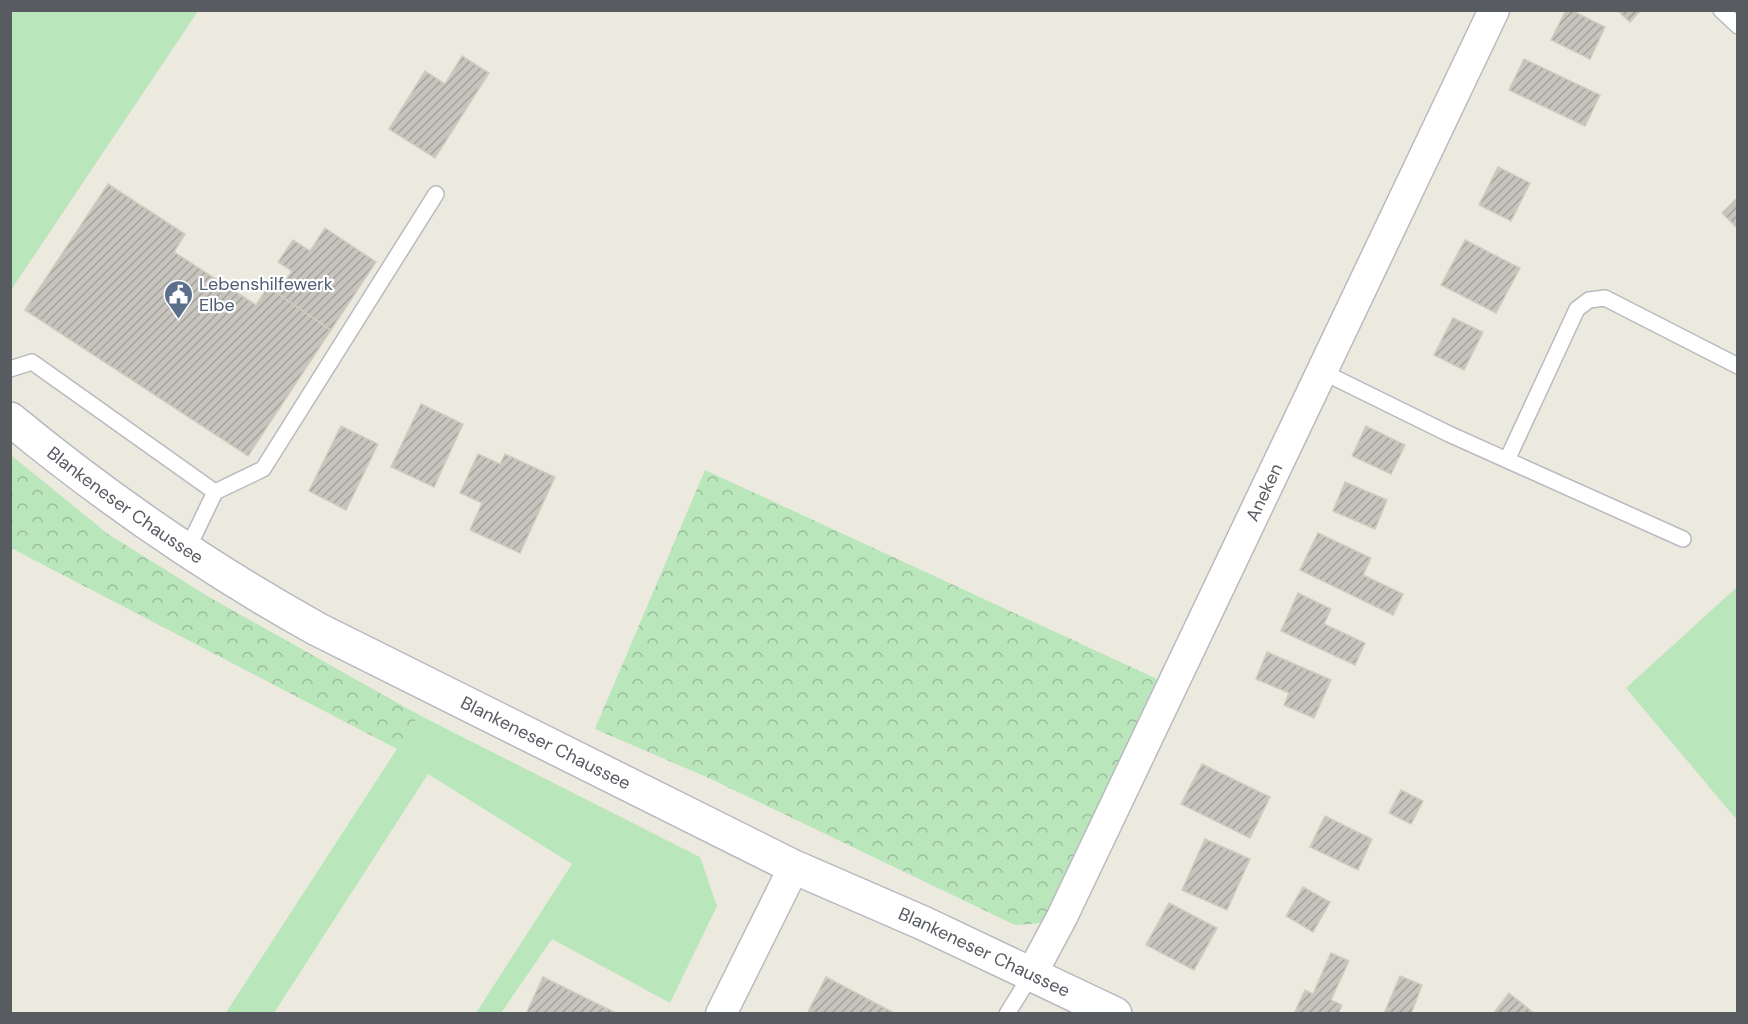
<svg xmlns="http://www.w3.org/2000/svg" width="1748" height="1024" viewBox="0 0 1748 1024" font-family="'DM Sans',sans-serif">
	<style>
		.grass { fill: #bae6bc }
		.forest { fill: url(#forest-crowns) }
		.building { fill: url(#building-hatch); stroke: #d1ccbe; stroke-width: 1.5 }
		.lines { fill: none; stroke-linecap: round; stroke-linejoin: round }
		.lane-casing { stroke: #b8babf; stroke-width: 18 }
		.street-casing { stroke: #b8babf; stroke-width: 33 }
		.secondary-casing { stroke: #b5b9bf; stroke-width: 36 }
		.lane { stroke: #fff; stroke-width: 15 }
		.street { stroke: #fff; stroke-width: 30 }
		.secondary { stroke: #fff; stroke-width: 33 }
		.labels { text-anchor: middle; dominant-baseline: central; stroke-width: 4.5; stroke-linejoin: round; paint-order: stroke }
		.service-label { font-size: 18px; fill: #4e5e75; stroke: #fff; text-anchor: start }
		.street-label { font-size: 18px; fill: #585c61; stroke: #fff }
	</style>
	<defs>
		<pattern id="forest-crowns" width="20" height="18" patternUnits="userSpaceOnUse" patternTransform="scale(1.5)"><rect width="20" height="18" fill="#bae6bc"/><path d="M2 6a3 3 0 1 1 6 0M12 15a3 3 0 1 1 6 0" fill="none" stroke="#9abe9c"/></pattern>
		<pattern id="building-hatch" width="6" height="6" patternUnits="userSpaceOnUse" patternTransform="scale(1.5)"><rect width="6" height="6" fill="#c7c4bd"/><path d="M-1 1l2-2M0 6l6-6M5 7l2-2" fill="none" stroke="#a4a29d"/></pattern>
	</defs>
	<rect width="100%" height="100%" fill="#eceadf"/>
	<g class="grass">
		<polygon points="11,10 198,11 11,290 10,11"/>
		<polygon points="1737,587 1737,820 1626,688"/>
		<polygon points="419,715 700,857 717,906 670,1003 552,939 501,1013 476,1013 572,864 428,774 274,1013 225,1014"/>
	</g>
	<g class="forest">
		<polygon points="11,455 108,534 209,597 419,715 397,749 11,548"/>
		<polygon points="705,470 1157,679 1044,923 1015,925 711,779 595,729"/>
	</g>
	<g class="building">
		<polygon points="1566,10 1571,10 1605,27 1590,59 1551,40"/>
		<polygon points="1617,10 1641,10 1630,22"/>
		<polygon points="462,56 489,73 435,158 389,129 425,71 445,84"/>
		<polygon points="1524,59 1600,95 1585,126 1509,90"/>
		<polygon points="1498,167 1530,183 1511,221 1479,205"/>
		<polygon points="108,184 185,234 174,252 256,305 268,287 331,330 248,456 25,310"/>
		<polygon points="1738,197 1738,229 1722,213"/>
		<polygon points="325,228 376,262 331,330 277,293 292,271 278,262 293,240 310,251"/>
		<polygon points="1465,240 1520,268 1496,313 1441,285"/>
		<polygon points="1453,318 1483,332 1464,370 1434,355"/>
		<polygon points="421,404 463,424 434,487 391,467"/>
		<polygon points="341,426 378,444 346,510 309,491"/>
		<polygon points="1366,426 1405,445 1391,474 1352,456"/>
		<polygon points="478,454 500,464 505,454 555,477 520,553 470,530 482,503 460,493"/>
		<polygon points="1345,482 1387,500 1375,529 1333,511"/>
		<polygon points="1318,533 1371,558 1363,575 1403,594 1393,615 1300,570"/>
		<polygon points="1298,593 1331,609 1324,624 1365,643 1355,665 1281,631"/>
		<polygon points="1267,652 1331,680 1314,718 1284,705 1289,693 1256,679"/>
		<polygon points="1202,764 1270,797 1250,838 1181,804"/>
		<polygon points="1401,790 1423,801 1411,824 1389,813"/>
		<polygon points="1325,816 1372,839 1358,870 1310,847"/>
		<polygon points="1205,839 1250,859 1227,910 1182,890"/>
		<polygon points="1303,887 1330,902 1313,932 1286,916"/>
		<polygon points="1169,903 1217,928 1194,970 1146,945"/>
		<polygon points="1331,953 1349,961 1331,1000 1342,1005 1338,1014 1294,1014 1305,990 1313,994"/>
		<polygon points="1400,976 1422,985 1411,1014 1384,1014"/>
		<polygon points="543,977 618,1014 526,1014"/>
		<polygon points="826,977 896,1014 807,1014"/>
		<polygon points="1509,993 1535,1014 1493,1014"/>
	</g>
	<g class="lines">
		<defs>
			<g id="lane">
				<polyline points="1721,10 1738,26"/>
				<polyline points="10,369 32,362 215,492 187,550"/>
				<polyline points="1321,371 1449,434 1683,539"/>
				<polyline points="1507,460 1577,309 1589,300 1605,298 1738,366"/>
				<polyline points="215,492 263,469 436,194"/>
				<polyline points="1007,1014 1031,975"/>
			</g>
			<g id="street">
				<path id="s1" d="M1031,975L1062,917L1494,10"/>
				<polyline points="721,1014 794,867"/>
			</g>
			<g id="secondary">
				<path id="s2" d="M10,419C106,498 209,569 317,629L794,867L923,923L1115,1014"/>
			</g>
		</defs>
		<use href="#lane" class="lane-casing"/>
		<use href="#street" class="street-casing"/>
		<use href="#secondary" class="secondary-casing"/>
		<use href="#lane" class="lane"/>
		<use href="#street" class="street"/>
		<use href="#secondary" class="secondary"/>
	</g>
	<defs>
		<symbol id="civic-pin" viewBox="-11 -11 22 30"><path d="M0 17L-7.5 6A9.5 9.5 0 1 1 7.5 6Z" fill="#5c6f8a" stroke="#fff"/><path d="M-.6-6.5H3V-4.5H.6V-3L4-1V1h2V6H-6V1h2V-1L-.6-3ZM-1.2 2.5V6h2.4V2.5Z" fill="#fff"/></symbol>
	</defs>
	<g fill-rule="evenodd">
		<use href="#civic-pin" x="162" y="278" width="33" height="45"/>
	</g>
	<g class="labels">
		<g class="service-label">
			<text x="199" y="284">Lebenshilfewerk<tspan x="199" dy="21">Elbe</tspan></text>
		</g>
		<g class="street-label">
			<text stroke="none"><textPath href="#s1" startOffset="536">Aneken</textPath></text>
			<text stroke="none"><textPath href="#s2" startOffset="144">Blankeneser Chaussee</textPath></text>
			<text stroke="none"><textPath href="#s2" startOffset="628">Blankeneser Chaussee</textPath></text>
			<text stroke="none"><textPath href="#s2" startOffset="1114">Blankeneser Chaussee</textPath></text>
		</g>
	</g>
	<rect width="1748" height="1024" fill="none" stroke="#585c61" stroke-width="24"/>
</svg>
